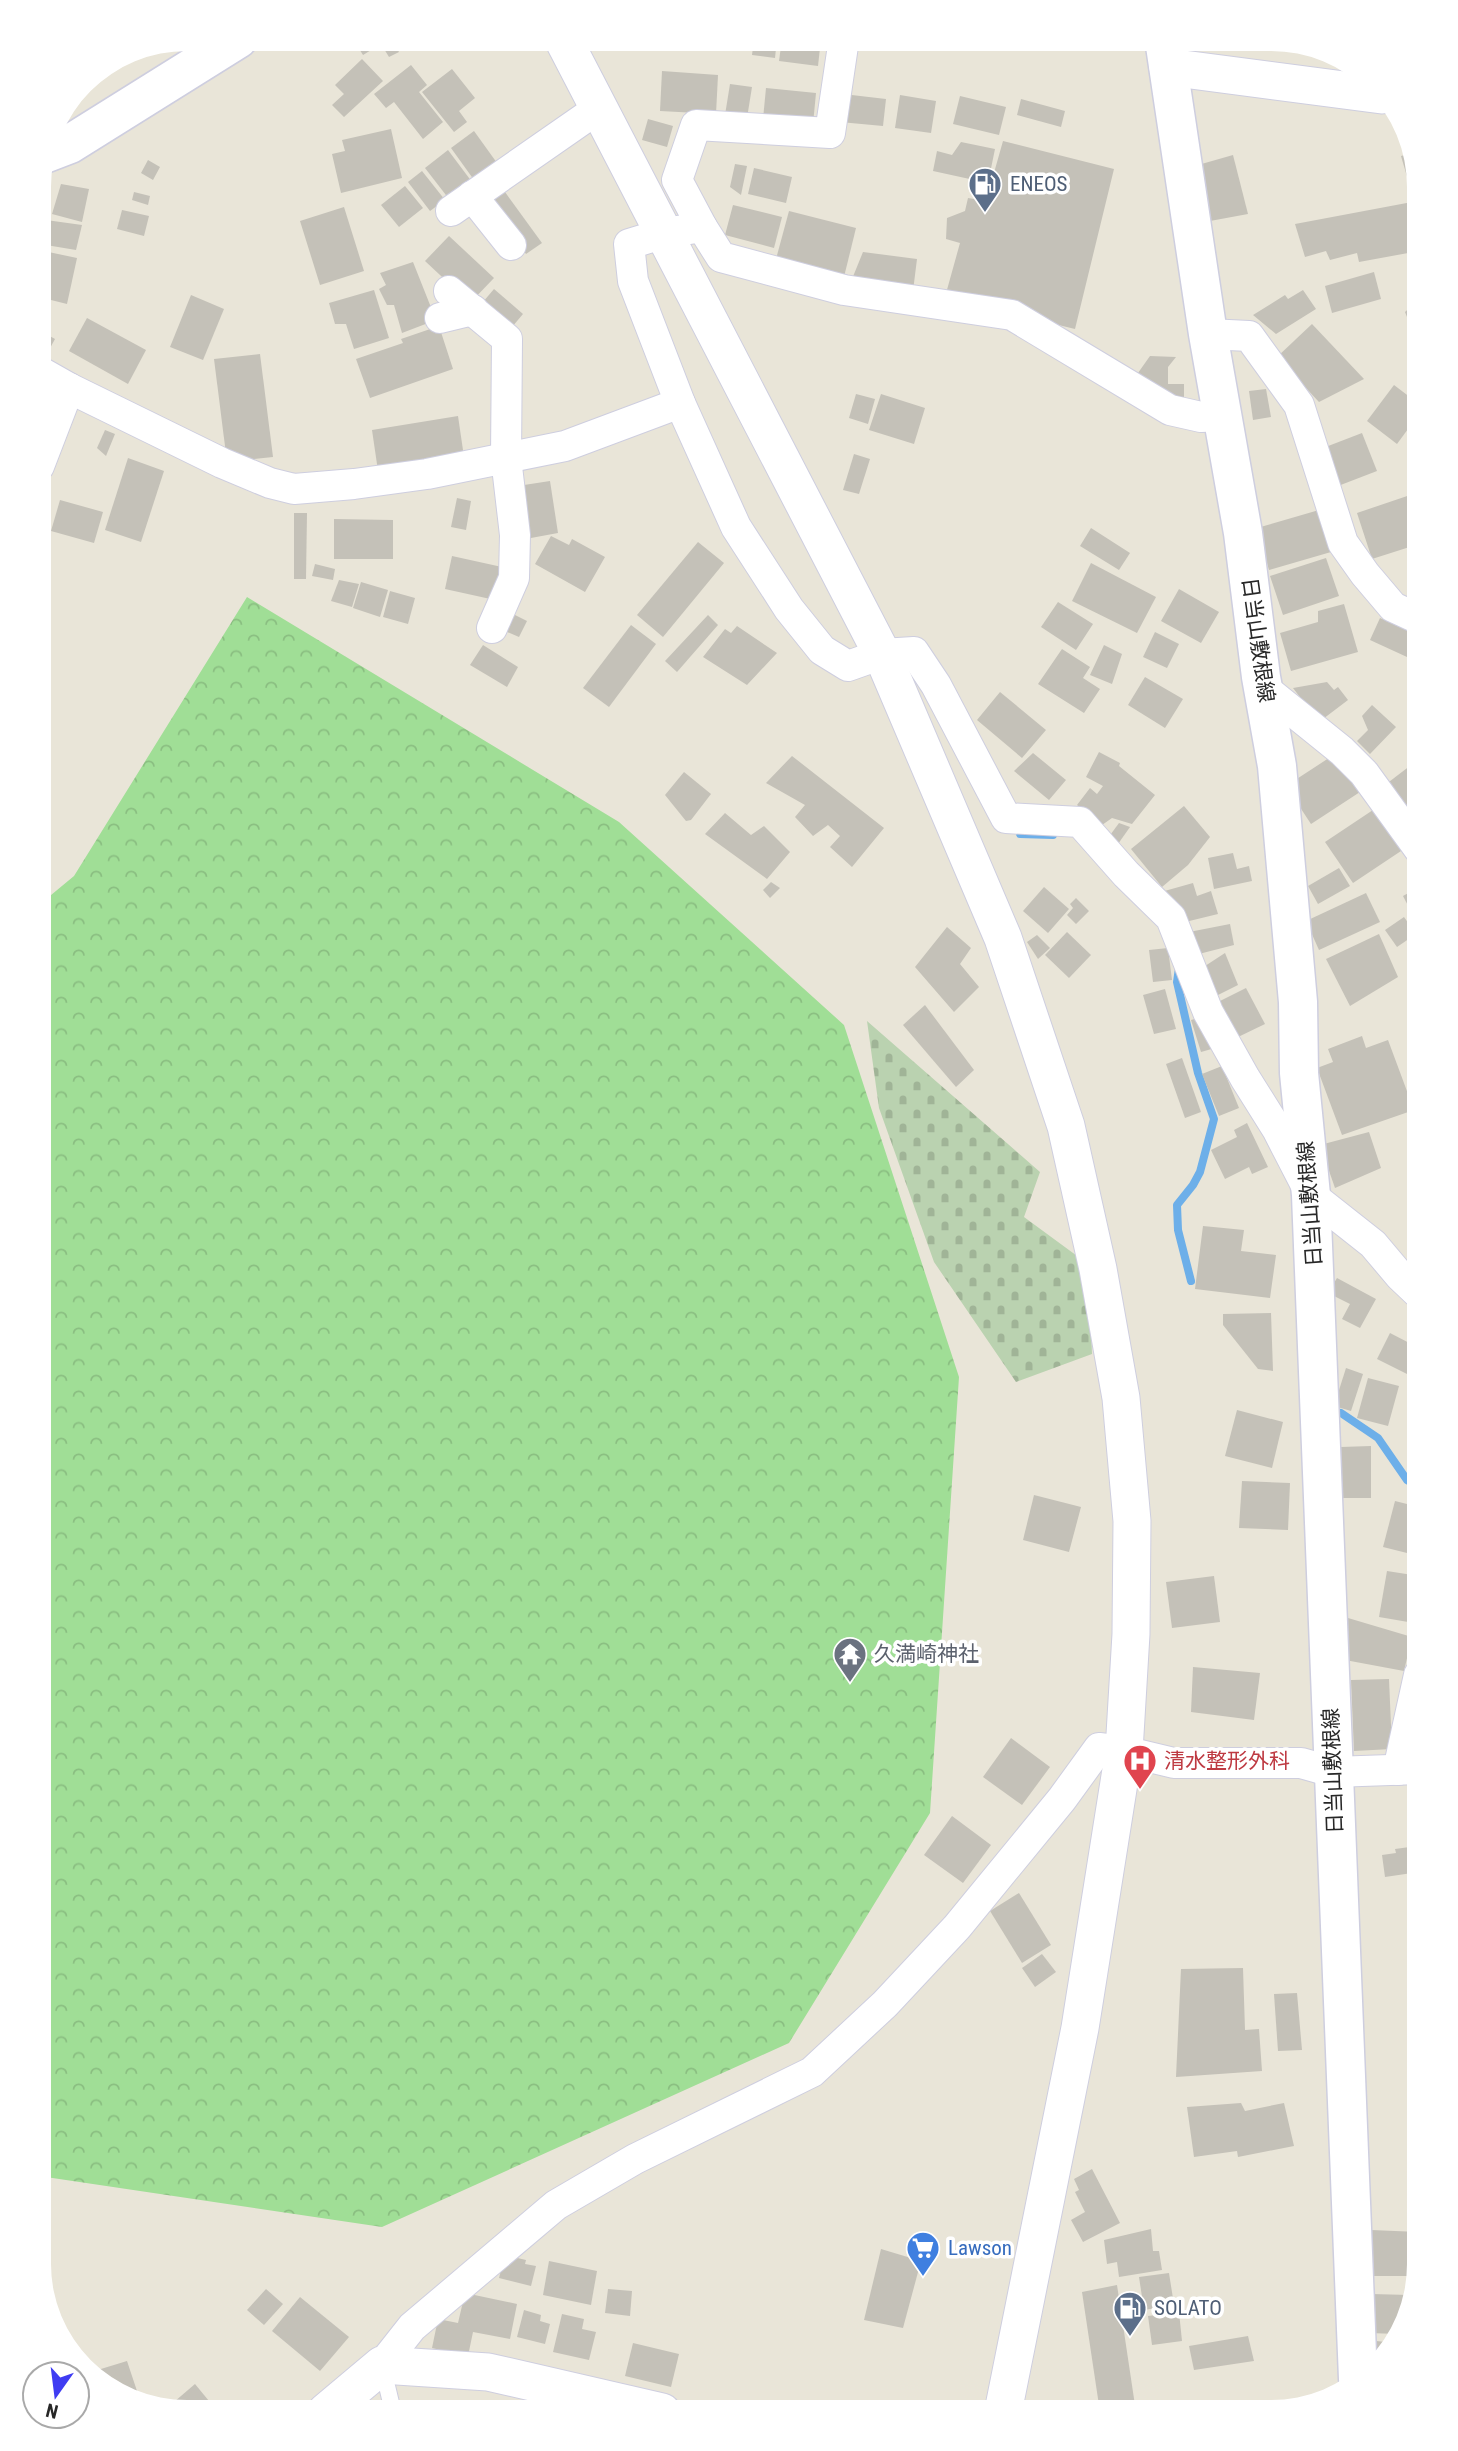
<svg xmlns="http://www.w3.org/2000/svg" width="1458" height="2451" viewBox="0 0 1458 2451" font-family="'Roboto Condensed','Noto Sans JP',sans-serif">
	<style>
		.forest { fill: url(#forest-crowns) }
		.cemetery { fill: url(#cemetery-stones) }
		.lines { fill: none; stroke-linecap: round; stroke-linejoin: round }
		.stream { stroke: #6dafe9; stroke-width: 8 }
		.building { fill: #c4c1b8 }
		.service-casing { stroke: #cecedf; stroke-width: 18 }
		.minor-casing { stroke: #cecedf; stroke-width: 32 }
		.tertiary-casing { stroke: #cecedf; stroke-width: 39 }
		.secondary-casing { stroke: #cecedf; stroke-width: 41 }
		.service { stroke: #fff; stroke-width: 16 }
		.minor { stroke: #fff; stroke-width: 30 }
		.tertiary { stroke: #fff; stroke-width: 37 }
		.secondary { stroke: #fff; stroke-width: 38 }
		.labels { text-anchor: middle; dominant-baseline: central; stroke-width: 7; stroke-linejoin: round; paint-order: stroke }
		.service-label { font-size: 21px; fill: #4e5e75; stroke: #fff; text-anchor: start }
		.street-label { font-size: 21px; fill: #272727; stroke: #fff }
		.worship-label { font-size: 21px; fill: #5b616d; stroke: #fff; text-anchor: start }
		.health-label { font-size: 21px; fill: #be3a42; stroke: #fff; text-anchor: start }
		.shop-label { font-size: 21px; fill: #366cbe; stroke: #fff; text-anchor: start }
	</style>
	<defs>
		<pattern id="forest-crowns" width="20" height="18" patternUnits="userSpaceOnUse" patternTransform="scale(1.75)"><rect width="20" height="18" fill="#a0de96"/><path d="M2 6a3 3 0 1 1 6 0M12 15a3 3 0 1 1 6 0" fill="none" stroke="#8abe81"/></pattern>
		<pattern id="cemetery-stones" width="16" height="16" patternUnits="userSpaceOnUse" patternTransform="scale(1.75)"><rect width="16" height="16" fill="#bad2b0"/><path d="M2 7V4a2 2 0 0 1 4 0v3zM10 15v-3a2 2 0 0 1 4 0v3z" fill="#a0b497"/></pattern>
	</defs>
	<rect width="100%" height="100%" fill="#e9e5d8"/>
	<polygon class="forest" points="247,597 619,822 844,1025 959,1377 930,1813 789,2043 382,2227 39,2176 39,905 74,876"/>
	<polygon class="cemetery" points="867,1021 1040,1172 1024,1217 1088,1264 1092,1354 1016,1382 934,1262 879,1108"/>
	<g class="lines">
		<g class="stream">
			<polyline points="1020,834 1053,835"/>
			<polyline points="1179,968 1177,982 1198,1073 1214,1119 1200,1172 1193,1185 1177,1205 1178,1230 1191,1281"/>
			<polyline points="1341,1413 1378,1438 1407,1480 1419,1487"/>
		</g>
	</g>
	<g class="building">
		<polygon points="353,39 391,39 399,52 389,57 381,44 363,55"/>
		<polygon points="754,39 777,39 775,58 752,55"/>
		<polygon points="782,39 821,39 818,66 779,61"/>
		<polygon points="362,59 383,81 344,117 332,105 344,94 335,85"/>
		<polygon points="411,65 427,85 419,92 443,122 423,139 394,102 386,108 374,94"/>
		<polygon points="452,69 475,98 459,111 467,122 454,132 422,92"/>
		<polygon points="662,71 718,75 716,114 660,111"/>
		<polygon points="730,84 752,87 747,118 725,115"/>
		<polygon points="766,88 816,93 813,124 763,119"/>
		<polygon points="843,94 886,99 883,126 840,122"/>
		<polygon points="900,95 936,101 931,133 895,128"/>
		<polygon points="960,96 1006,107 999,135 953,124"/>
		<polygon points="1021,99 1065,111 1061,127 1017,115"/>
		<polygon points="648,119 673,126 667,147 642,140"/>
		<polygon points="391,129 402,178 341,193 332,154 345,151 342,140"/>
		<polygon points="474,131 497,163 474,180 451,148"/>
		<polygon points="1003,141 1114,169 1075,329 945,297 960,243 946,239 947,218 965,211 968,198 986,201"/>
		<polygon points="961,142 995,149 988,183 933,171 937,151 952,155"/>
		<polygon points="448,150 472,182 449,199 425,168"/>
		<polygon points="1412,153 1417,177 1408,180 1401,156"/>
		<polygon points="1233,155 1248,214 1210,221 1198,165"/>
		<polygon points="148,160 160,167 153,180 141,173"/>
		<polygon points="735,164 747,166 741,195 730,187"/>
		<polygon points="754,168 792,177 786,203 748,194"/>
		<polygon points="422,171 445,200 430,211 408,182"/>
		<polygon points="61,184 89,189 82,222 52,214"/>
		<polygon points="405,186 423,208 399,227 381,205"/>
		<polygon points="134,192 150,196 148,205 132,200"/>
		<polygon points="505,192 542,243 526,254 489,203"/>
		<polygon points="1412,202 1419,223 1419,251 1359,262 1357,253 1330,260 1326,251 1305,257 1295,224"/>
		<polygon points="733,205 782,217 774,248 725,235"/>
		<polygon points="344,207 364,271 320,285 300,221"/>
		<polygon points="122,210 149,216 144,236 117,229"/>
		<polygon points="789,211 856,228 844,277 776,259"/>
		<polygon points="46,220 82,225 76,250 40,244"/>
		<polygon points="449,236 494,278 470,303 425,261"/>
		<polygon points="39,250 77,258 67,304 39,297"/>
		<polygon points="863,252 917,259 913,291 852,279"/>
		<polygon points="413,262 436,320 402,333 394,305 387,305 379,289 386,285 380,273"/>
		<polygon points="1374,272 1381,299 1332,313 1325,286"/>
		<polygon points="494,289 523,314 506,334 477,309"/>
		<polygon points="374,290 389,338 354,349 346,324 335,324 329,303"/>
		<polygon points="1303,290 1316,309 1276,334 1253,315 1285,295 1288,299"/>
		<polygon points="191,295 224,309 203,360 170,347"/>
		<polygon points="1419,299 1419,326 1413,332 1405,312"/>
		<polygon points="87,318 146,350 128,384 69,351"/>
		<polygon points="1312,324 1364,379 1319,402 1277,357"/>
		<polygon points="439,326 453,369 370,398 356,359 403,343 401,339"/>
		<polygon points="39,330 55,339 43,361 39,359"/>
		<polygon points="260,354 273,457 227,462 214,359"/>
		<polygon points="1150,356 1176,357 1168,367 1168,384 1184,384 1184,401 1133,380"/>
		<polygon points="1394,385 1419,404 1419,414 1397,444 1367,421"/>
		<polygon points="1266,389 1271,417 1253,420 1249,391"/>
		<polygon points="856,394 875,399 868,424 849,418"/>
		<polygon points="881,394 925,408 914,444 869,430"/>
		<polygon points="458,416 464,457 378,471 372,430"/>
		<polygon points="105,430 115,434 106,456 97,448"/>
		<polygon points="1362,433 1377,471 1338,486 1323,448"/>
		<polygon points="854,454 870,459 859,494 843,490"/>
		<polygon points="128,458 164,471 141,542 105,530"/>
		<polygon points="550,481 558,533 520,540 511,487"/>
		<polygon points="1419,492 1419,544 1372,559 1357,513"/>
		<polygon points="457,498 471,501 466,530 451,527"/>
		<polygon points="60,500 103,512 94,543 51,531"/>
		<polygon points="1319,510 1331,552 1269,570 1257,528"/>
		<polygon points="294,513 307,513 306,579 294,579"/>
		<polygon points="334,519 393,520 393,559 334,559"/>
		<polygon points="1091,528 1130,553 1119,570 1080,546"/>
		<polygon points="551,536 569,545 572,539 605,557 585,592 535,564"/>
		<polygon points="698,542 724,563 663,637 637,615"/>
		<polygon points="452,556 502,567 495,600 445,589"/>
		<polygon points="1326,558 1339,596 1283,615 1270,576"/>
		<polygon points="1091,563 1156,597 1137,633 1072,601"/>
		<polygon points="315,564 335,569 333,580 312,576"/>
		<polygon points="339,580 359,584 352,607 331,601"/>
		<polygon points="361,582 388,590 380,617 353,608"/>
		<polygon points="1179,589 1219,612 1201,643 1161,621"/>
		<polygon points="390,591 415,598 408,624 383,617"/>
		<polygon points="1058,602 1093,624 1076,650 1041,627"/>
		<polygon points="1344,604 1358,652 1291,671 1280,633 1318,622 1318,611"/>
		<polygon points="503,609 527,621 519,637 493,626"/>
		<polygon points="708,615 718,625 677,672 665,661"/>
		<polygon points="1380,618 1417,635 1407,657 1370,640"/>
		<polygon points="631,625 656,644 609,707 583,688"/>
		<polygon points="737,626 777,653 747,685 703,657 725,629 731,633"/>
		<polygon points="1155,632 1179,644 1167,668 1143,657"/>
		<polygon points="483,645 518,667 507,687 470,665"/>
		<polygon points="1104,645 1122,654 1112,684 1090,675"/>
		<polygon points="1062,649 1090,667 1083,678 1100,689 1084,713 1038,684"/>
		<polygon points="1145,677 1183,699 1165,728 1128,705"/>
		<polygon points="1327,682 1334,690 1338,687 1348,700 1319,722 1293,688"/>
		<polygon points="1000,692 1046,730 1022,758 977,720"/>
		<polygon points="1372,705 1396,727 1370,754 1357,741 1368,730 1362,716"/>
		<polygon points="1099,752 1120,763 1119,766 1155,795 1132,824 1112,818 1102,825 1077,805 1090,788 1097,794 1103,786 1086,777"/>
		<polygon points="1033,753 1066,780 1049,800 1014,771"/>
		<polygon points="1335,754 1360,792 1311,824 1286,786"/>
		<polygon points="792,756 884,828 852,867 830,847 840,836 828,825 813,836 795,817 805,805 766,783"/>
		<polygon points="1419,759 1419,812 1407,822 1381,788"/>
		<polygon points="684,772 711,794 691,820 686,821 665,795"/>
		<polygon points="1184,806 1210,837 1188,865 1162,887 1131,849"/>
		<polygon points="1376,808 1404,849 1353,883 1325,842"/>
		<polygon points="725,813 751,835 764,826 790,852 767,879 705,834"/>
		<polygon points="1119,823 1130,827 1118,844 1108,838"/>
		<polygon points="1233,853 1237,869 1249,866 1252,881 1214,889 1208,858"/>
		<polygon points="1339,868 1350,886 1318,904 1308,886"/>
		<polygon points="771,882 780,888 770,898 763,890"/>
		<polygon points="1193,883 1197,896 1211,891 1218,914 1177,924 1161,892"/>
		<polygon points="1044,887 1069,909 1048,933 1023,911"/>
		<polygon points="1419,887 1419,927 1403,896"/>
		<polygon points="1366,893 1380,922 1319,950 1306,921"/>
		<polygon points="1076,898 1089,911 1076,924 1067,915 1073,908 1070,904"/>
		<polygon points="1404,917 1416,934 1397,947 1385,930"/>
		<polygon points="1230,924 1234,945 1191,956 1184,933"/>
		<polygon points="947,927 971,948 960,964 979,987 954,1012 915,967"/>
		<polygon points="1067,932 1091,955 1069,978 1045,955"/>
		<polygon points="1379,934 1398,977 1350,1006 1326,959"/>
		<polygon points="1037,935 1050,948 1038,959 1027,942"/>
		<polygon points="1168,948 1172,980 1153,982 1149,950"/>
		<polygon points="1225,953 1238,985 1218,995 1202,968"/>
		<polygon points="1246,988 1265,1024 1236,1038 1216,1003"/>
		<polygon points="1165,989 1176,1029 1154,1034 1143,995"/>
		<polygon points="925,1005 974,1070 956,1087 903,1025"/>
		<polygon points="1206,1016 1215,1048 1201,1052 1191,1020"/>
		<polygon points="1362,1036 1366,1048 1388,1040 1414,1110 1342,1135 1317,1068 1333,1062 1328,1049"/>
		<polygon points="1182,1058 1201,1112 1185,1118 1166,1064"/>
		<polygon points="1222,1066 1239,1108 1219,1116 1202,1074"/>
		<polygon points="1247,1123 1268,1167 1252,1174 1249,1167 1225,1179 1211,1150 1237,1137 1234,1130"/>
		<polygon points="1369,1132 1381,1168 1335,1188 1320,1145"/>
		<polygon points="1203,1226 1244,1230 1241,1251 1276,1255 1270,1298 1195,1289"/>
		<polygon points="1337,1278 1376,1299 1360,1328 1342,1319 1350,1304 1328,1293"/>
		<polygon points="1271,1313 1273,1371 1258,1369 1223,1325 1223,1314"/>
		<polygon points="1390,1333 1419,1348 1419,1359 1411,1376 1377,1359"/>
		<polygon points="1346,1368 1363,1374 1351,1411 1334,1406"/>
		<polygon points="1368,1378 1399,1386 1388,1426 1357,1418"/>
		<polygon points="1237,1410 1283,1422 1272,1468 1225,1456"/>
		<polygon points="1419,1437 1419,1472 1409,1468"/>
		<polygon points="1371,1446 1371,1498 1342,1498 1341,1447"/>
		<polygon points="1242,1481 1290,1483 1288,1530 1239,1528"/>
		<polygon points="1034,1495 1081,1507 1069,1552 1023,1540"/>
		<polygon points="1395,1501 1419,1507 1419,1556 1383,1547"/>
		<polygon points="1387,1571 1419,1576 1414,1623 1379,1617"/>
		<polygon points="1214,1576 1220,1622 1172,1628 1166,1582"/>
		<polygon points="1348,1618 1412,1637 1404,1671 1345,1660"/>
		<polygon points="1193,1667 1260,1673 1254,1720 1191,1712"/>
		<polygon points="1389,1679 1392,1749 1354,1751 1351,1680"/>
		<polygon points="1011,1738 1050,1767 1022,1805 983,1777"/>
		<polygon points="952,1816 991,1845 963,1883 924,1855"/>
		<polygon points="1417,1846 1419,1872 1385,1877 1382,1855 1396,1853 1395,1849"/>
		<polygon points="1019,1893 1051,1945 1022,1963 990,1911"/>
		<polygon points="1042,1954 1056,1972 1035,1987 1022,1968"/>
		<polygon points="1243,1968 1245,2030 1259,2029 1262,2071 1176,2077 1181,1969"/>
		<polygon points="1297,1993 1302,2050 1278,2051 1274,1994"/>
		<polygon points="1241,2103 1245,2111 1284,2103 1294,2146 1238,2157 1237,2151 1194,2157 1187,2107"/>
		<polygon points="1092,2169 1120,2223 1083,2242 1071,2220 1085,2212 1075,2192 1079,2190 1074,2179"/>
		<polygon points="1151,2229 1153,2251 1159,2251 1162,2270 1119,2277 1117,2262 1107,2264 1104,2240"/>
		<polygon points="1371,2230 1419,2232 1419,2265 1416,2276 1366,2276"/>
		<polygon points="881,2249 921,2261 903,2328 864,2320"/>
		<polygon points="505,2255 526,2260 525,2264 536,2266 531,2286 499,2278"/>
		<polygon points="549,2261 597,2271 591,2305 543,2295"/>
		<polygon points="1169,2273 1174,2305 1144,2310 1139,2277"/>
		<polygon points="1117,2285 1136,2412 1100,2412 1082,2292"/>
		<polygon points="266,2289 283,2304 264,2325 247,2310"/>
		<polygon points="608,2289 632,2291 630,2316 605,2313"/>
		<polygon points="465,2293 517,2304 510,2339 473,2332 468,2356 432,2348 438,2319 458,2323"/>
		<polygon points="1371,2294 1410,2295 1398,2334 1369,2333"/>
		<polygon points="300,2297 349,2337 320,2371 272,2331"/>
		<polygon points="524,2310 541,2315 540,2321 550,2324 545,2344 517,2337"/>
		<polygon points="1179,2312 1182,2341 1152,2345 1148,2316"/>
		<polygon points="562,2314 584,2319 582,2329 596,2332 589,2360 553,2352"/>
		<polygon points="1248,2336 1254,2361 1194,2370 1189,2346"/>
		<polygon points="1376,2341 1396,2343 1372,2366"/>
		<polygon points="633,2343 679,2354 671,2387 625,2376"/>
		<polygon points="127,2361 137,2391 126,2395 105,2388 91,2372"/>
		<polygon points="195,2384 218,2412 177,2412 168,2409 167,2408"/>
	</g>
	<g class="lines">
		<defs>
			<polyline id="service" points="382,2365 392,2407 391,2412"/>
			<g id="minor">
				<polyline points="472,196 511,245"/>
				<polyline points="451,211 599,108"/>
				<polyline points="702,227 721,257 844,290 1012,315 1170,410 1201,417 1221,416"/>
				<polyline points="449,291 507,339 506,458 515,535 514,578 492,628"/>
				<polyline points="440,318 473,310"/>
				<polyline points="1208,334 1249,336 1299,405 1343,543 1365,574 1393,607 1419,619"/>
				<polyline points="39,371 69,388 222,463 270,483 294,489 354,484 427,474 565,446 680,403 736,527 789,609 822,650 848,666 882,654 914,652 936,685 1006,818 1080,822 1126,874 1171,918 1208,1012 1245,1078 1277,1129 1311,1195 1373,1244 1400,1276 1419,1294"/>
				<polyline points="680,403 633,281 629,244 665,233 702,227 677,180 696,125 830,133 844,39"/>
				<polyline points="39,466 69,388"/>
				<polyline points="1265,689 1342,751 1364,773 1419,849"/>
				<polyline points="1398,1770 1419,1675"/>
				<polyline points="382,2365 412,2327 556,2205 635,2159 812,2072 885,2004 957,1927 1062,1799 1099,1748 1124,1751 1174,1763 1301,1763 1333,1772 1419,1769"/>
			</g>
			<g id="tertiary">
				<polyline points="563,39 882,654 1003,938 1066,1126 1098,1269 1121,1398 1132,1521 1131,1634 1124,1751 1080,2028 1003,2412"/>
				<polyline points="1168,67 1382,95"/>
				<polyline points="326,2412 382,2365 488,2372 662,2412"/>
			</g>
			<g id="secondary">
				<polyline points="1164,39 1208,334 1243,533 1261,677 1277,766 1298,1002 1299,1073 1311,1195 1358,2379"/>
				<polyline points="44,154 70,144 238,39"/>
			</g>
		</defs>
		<use href="#service" class="service-casing"/>
		<use href="#minor" class="minor-casing"/>
		<use href="#tertiary" class="tertiary-casing"/>
		<use href="#secondary" class="secondary-casing"/>
		<use href="#service" class="service"/>
		<use href="#minor" class="minor"/>
		<use href="#tertiary" class="tertiary"/>
		<use href="#secondary" class="secondary"/>
	</g>
	<defs>
		<symbol id="fuel-pin" viewBox="-11 -11 22 30"><path d="M0 17L-7.5 6A9.5 9.5 0 1 1 7.5 6Z" fill="#5c6f8a" stroke="#fff"/><path d="M-5.5-6h7V0h2V4h1.3V-2.5L3-4.5l.8-.8L6-3V5H2.5V1h-1V6h-7ZM-4.2-4.7v3.2H.2V-4.7Z" fill="#fff"/></symbol>
		<symbol id="temple-pin" viewBox="-11 -11 22 30"><path d="M0 17L-7.5 6A9.5 9.5 0 1 1 7.5 6Z" fill="#6b7280" stroke="#fff"/><path d="M0-6L5-2H3V0L6.5 2.5H4V6H1.5V3h-3V6H-4V2.5H-6.5L-3 0V-2H-5Z" fill="#fff"/></symbol>
		<symbol id="hospital-pin" viewBox="-11 -11 22 30"><path d="M0 17L-7.5 6A9.5 9.5 0 1 1 7.5 6Z" fill="#e0444e" stroke="#fff"/><path d="M-5-5h3v3.5h4V-5h3V5h-3V1.5h-4V5h-3Z" fill="#fff"/></symbol>
		<symbol id="supermarket-pin" viewBox="-11 -11 22 30"><path d="M0 17L-7.5 6A9.5 9.5 0 1 1 7.5 6Z" fill="#3f7fe0" stroke="#fff"/><path d="M-6-5.5h2.5l.6 2H6L4.5 2H-2.5L-4.4-4H-6ZM-1.5 3.2a1.3 1.3 0 1 0 .1 0ZM3 3.2a1.3 1.3 0 1 0 .1 0Z" fill="#fff"/></symbol>
	</defs>
	<g fill-rule="evenodd">
		<use href="#fuel-pin" x="966" y="165" width="38" height="52"/>
		<use href="#temple-pin" x="831" y="1635" width="38" height="52"/>
		<use href="#hospital-pin" x="1121" y="1742" width="38" height="52"/>
		<use href="#supermarket-pin" x="904" y="2229" width="38" height="52"/>
		<use href="#fuel-pin" x="1111" y="2289" width="38" height="52"/>
	</g>
	<g class="labels">
		<g class="service-label">
			<text x="1010" y="184">ENEOS</text>
			<text x="1154" y="2308">SOLATO</text>
		</g>
		<g class="street-label">
			<text transform="translate(1258 640) rotate(82)">日当山敷根線</text>
			<text transform="translate(1310 1204) rotate(-94)">日当山敷根線</text>
			<text transform="translate(1333 1771) rotate(-92)">日当山敷根線</text>
		</g>
		<g class="worship-label">
			<text x="874" y="1654">久満崎神社</text>
		</g>
		<g class="health-label">
			<text x="1164" y="1761">清水整形外科</text>
		</g>
		<g class="shop-label">
			<text x="948" y="2248">Lawson</text>
		</g>
	</g>
	<path d="M0 0H1458V2451H0ZM187 51H1271A136 136 0 0 1 1407 187V2264A136 136 0 0 1 1271 2400H187A136 136 0 0 1 51 2264V187A136 136 0 0 1 187 51Z" fill="#fff" fill-rule="evenodd"/>
	<g transform="translate(56 2395) rotate(194)"><circle r="33" fill="#ffffff" stroke="#a9a9a9" stroke-width="2"/>
	<path d="M0-5L12 26L0 18L-12 26Z" fill="#3f3cf2"/>
	<text y="-10" font-size="19" font-weight="bold" text-anchor="middle" fill="#272727">N</text>
	</g>
</svg>
